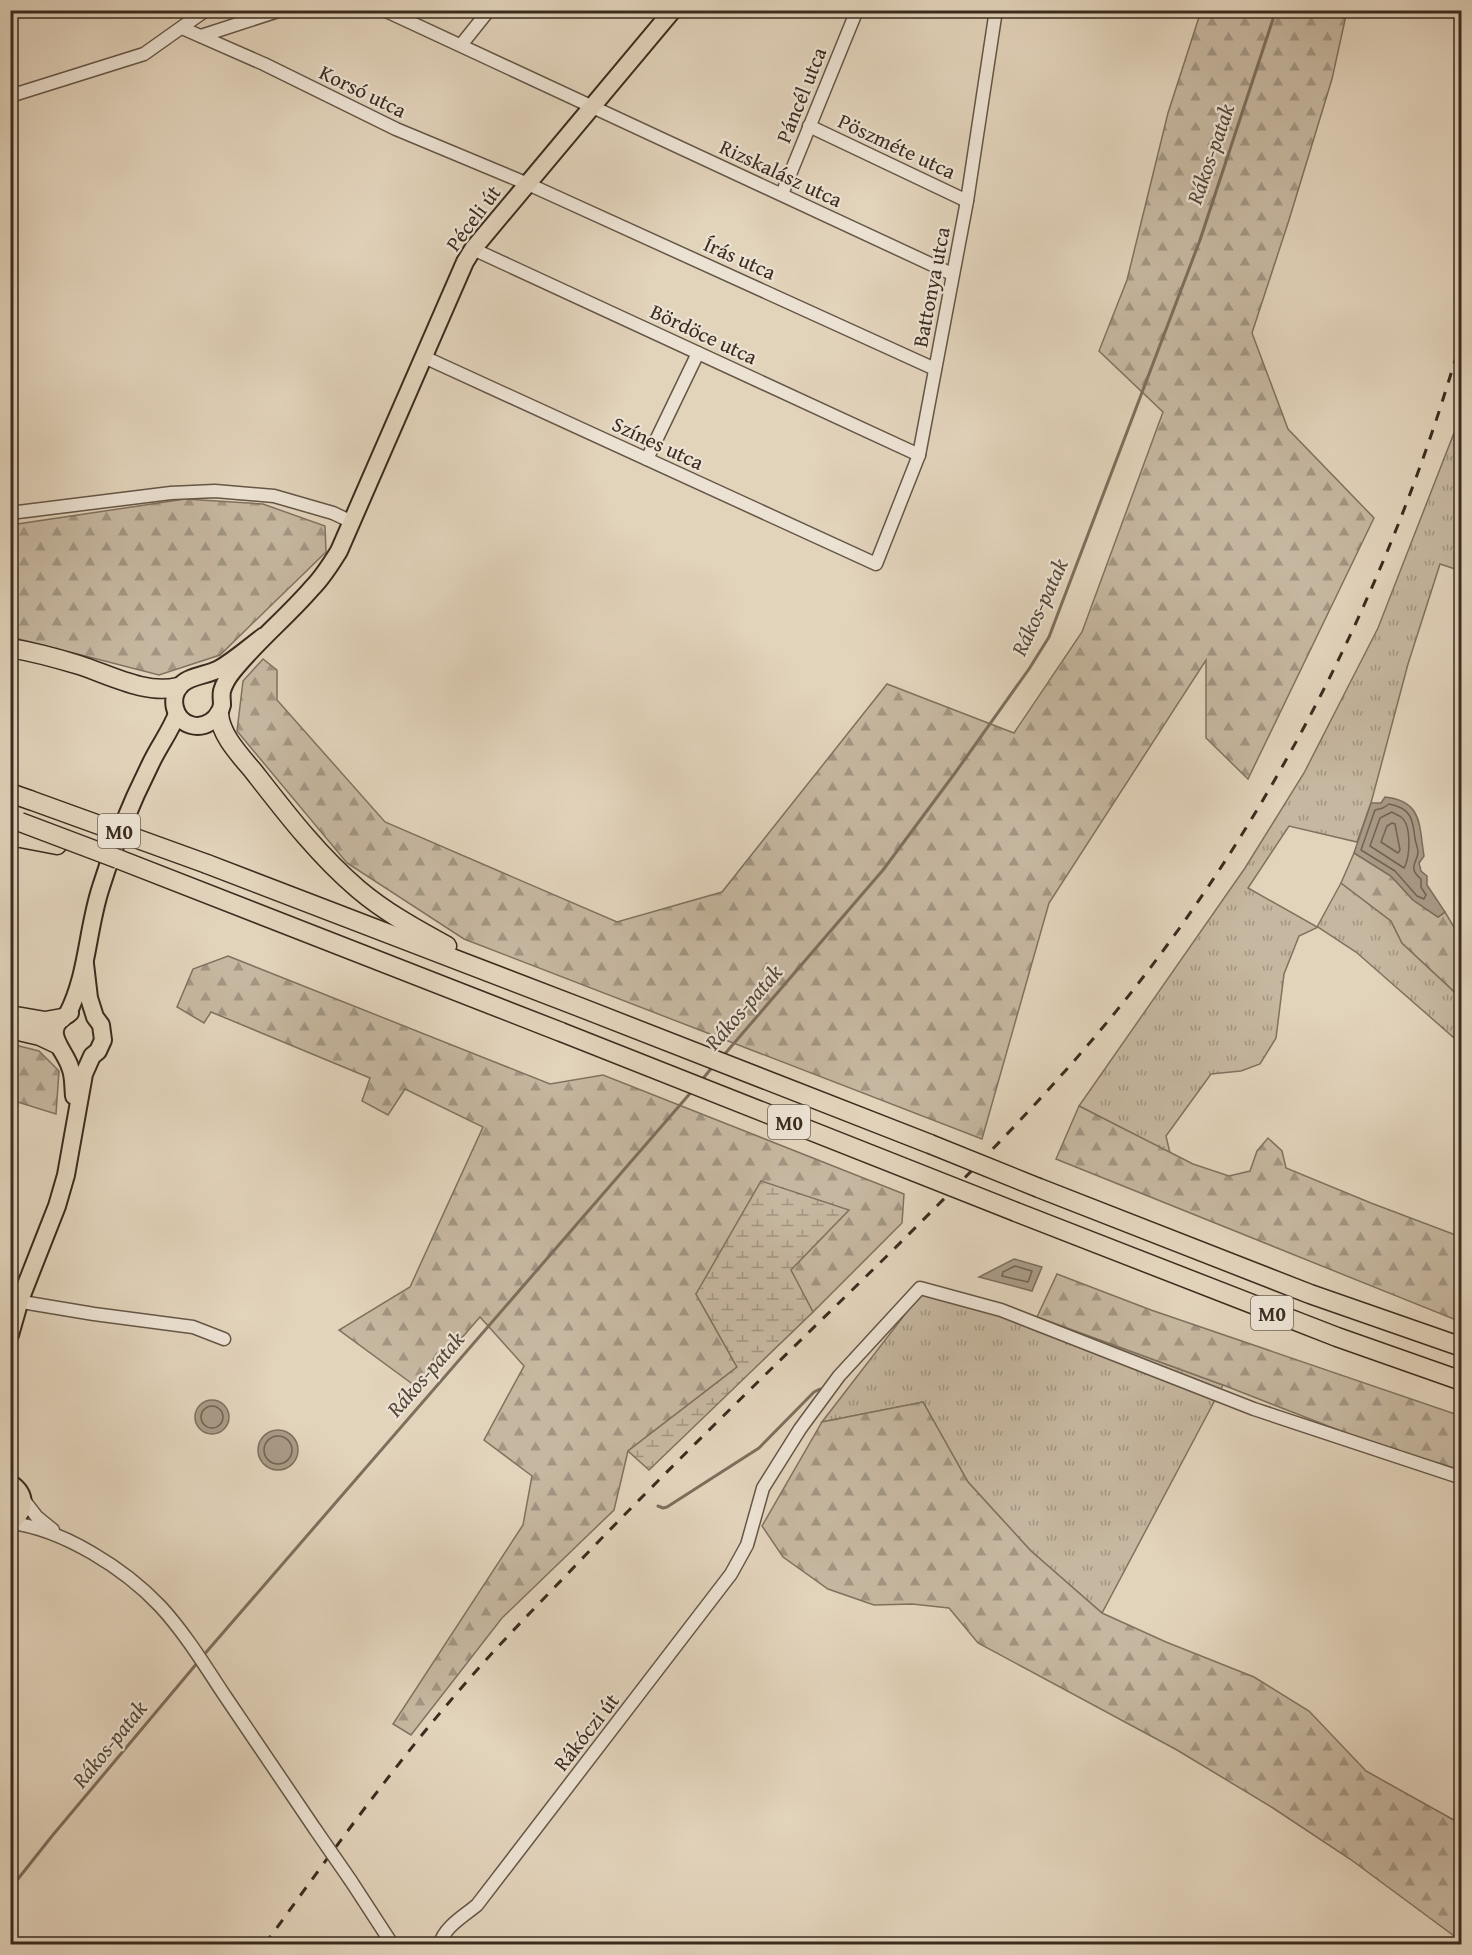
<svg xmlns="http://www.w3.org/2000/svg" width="1472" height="1955" viewBox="0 0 1472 1955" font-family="'Gentium Book Plus',serif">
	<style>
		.grass { fill: url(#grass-tufts); stroke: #807260; stroke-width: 1.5 }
		.forest { fill: url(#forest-firs); stroke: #807260; stroke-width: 1.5 }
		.wetland { fill: url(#wetland-marsh); stroke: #807260; stroke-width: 1.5 }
		.water { fill: #a99a86; stroke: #7d6e5d; stroke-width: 1.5 }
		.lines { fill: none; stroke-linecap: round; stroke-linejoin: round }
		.shore { stroke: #726352; stroke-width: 1.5 }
		.stream { stroke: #7d6e5d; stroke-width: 3 }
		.minor-casing { stroke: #655646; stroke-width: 15 }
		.major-casing { stroke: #3b2c1f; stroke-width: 20 }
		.highway-casing { stroke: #3b2c1f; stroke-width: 21 }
		.minor { stroke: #ece2d3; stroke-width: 12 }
		.major { stroke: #e2d3bb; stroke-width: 16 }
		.highway { stroke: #e2d3bb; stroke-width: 18 }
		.rail { stroke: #3b2c1f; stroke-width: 3; stroke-dasharray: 10 10; stroke-linecap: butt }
		.minor-bridge-casing { stroke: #655646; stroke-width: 15; stroke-linecap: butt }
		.highway-bridge-casing { stroke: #3b2c1f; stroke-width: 21; stroke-linecap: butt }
		.minor-bridge { stroke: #ece2d3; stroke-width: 12 }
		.highway-bridge { stroke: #e2d3bb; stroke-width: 18 }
		.labels { text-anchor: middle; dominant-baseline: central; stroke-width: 4.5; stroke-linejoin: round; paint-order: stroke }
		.shield { fill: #ece2d3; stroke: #706355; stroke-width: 1.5 }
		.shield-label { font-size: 20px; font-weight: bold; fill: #3b2c1f }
		.street-label { font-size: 21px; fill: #3b2c1f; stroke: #ece2d3 }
		.water-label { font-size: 22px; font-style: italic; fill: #564839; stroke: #ece2d3 }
	</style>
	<defs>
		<pattern id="grass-tufts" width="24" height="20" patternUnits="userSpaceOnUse" patternTransform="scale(1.5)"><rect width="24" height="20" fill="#c6b7a0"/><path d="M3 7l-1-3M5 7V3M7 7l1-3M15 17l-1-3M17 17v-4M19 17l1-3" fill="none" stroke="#a29582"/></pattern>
		<pattern id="forest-firs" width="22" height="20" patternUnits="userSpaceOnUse" patternTransform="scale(1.5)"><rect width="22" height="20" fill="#c6b7a0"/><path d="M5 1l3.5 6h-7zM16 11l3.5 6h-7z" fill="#a29582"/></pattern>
		<pattern id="wetland-marsh" width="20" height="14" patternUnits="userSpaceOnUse" patternTransform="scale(1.5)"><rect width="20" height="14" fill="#c6b7a0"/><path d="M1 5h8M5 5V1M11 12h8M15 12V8" fill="none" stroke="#a29582"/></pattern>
	</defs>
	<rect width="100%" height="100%" fill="#e2d3bb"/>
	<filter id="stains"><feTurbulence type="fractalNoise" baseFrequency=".00333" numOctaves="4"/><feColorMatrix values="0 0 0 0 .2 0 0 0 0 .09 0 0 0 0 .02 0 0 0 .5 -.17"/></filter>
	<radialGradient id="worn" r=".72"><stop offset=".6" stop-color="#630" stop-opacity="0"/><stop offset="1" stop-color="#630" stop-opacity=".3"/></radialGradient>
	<g class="grass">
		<polygon points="1461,415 1461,571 1440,564 1408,664 1371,803 1357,842 1289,826 1248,888 1317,927 1341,883 1391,921 1402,943 1461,998 1461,1044 1356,952 1318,927 1299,936 1284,974 1276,1038 1260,1064 1241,1071 1211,1074 1166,1136 1170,1153 1079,1106 1245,868 1304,773 1378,628"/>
		<polygon points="926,1287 1037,1317 1223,1385 1102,1613 1031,1551 968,1482 923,1402 822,1422"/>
	</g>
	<g class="forest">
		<polygon points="1201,11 1347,11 1332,79 1289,220 1252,333 1288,429 1374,518 1248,779 1206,738 1206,660 1049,903 982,1139 464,939 347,863 237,731 243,681 263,659 277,670 277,700 385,822 617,922 722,892 887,684 1014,733 1082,632 1163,412 1099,351 1127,280 1168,113"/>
		<polygon points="185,499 263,504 325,526 326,552 220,655 159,675 11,637 11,525"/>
		<polygon points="1354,853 1391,876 1413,900 1438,917 1445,912 1461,939 1461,998 1402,943 1391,921 1341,883"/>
		<polygon points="228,956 550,1084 603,1075 904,1194 902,1223 813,1312 790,1270 696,1294 737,1367 628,1451 614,1510 502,1618 411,1735 393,1724 523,1525 532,1476 484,1440 524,1366 480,1317 418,1388 339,1330 410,1287 483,1127 405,1089 388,1115 362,1101 370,1078 211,1012 204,1023 177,1007 193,969"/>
		<polygon points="11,1044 39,1051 59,1071 56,1114 11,1100"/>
		<polygon points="1079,1106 1193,1164 1229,1176 1250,1171 1257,1151 1268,1138 1282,1151 1286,1168 1371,1203 1461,1237 1461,1322 1056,1159"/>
		<polygon points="1057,1274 1151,1310 1461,1416 1461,1470 1369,1442 1223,1385 1037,1317"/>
		<polygon points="923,1402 968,1482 1031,1551 1102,1613 1166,1642 1254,1677 1309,1711 1366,1771 1461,1824 1461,1941 1350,1859 1273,1808 1177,1750 978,1643 949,1608 912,1604 874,1605 828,1589 783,1557 762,1526 822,1422"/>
	</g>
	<polygon class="wetland" points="761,1181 849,1210 791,1270 813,1312 649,1470 628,1451 737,1367 696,1294"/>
	<g class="water">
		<path d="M1385,797C1423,801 1419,826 1424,856L1419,863L1421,871L1427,876V885L1445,912L1438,917L1413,900L1391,876L1354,853L1371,803H1381Z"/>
		<polygon points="1014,1259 1042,1267 1032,1291 979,1277"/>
		<circle cx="212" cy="1417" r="17"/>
		<circle cx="278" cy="1450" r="20"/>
	</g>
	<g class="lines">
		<g class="shore">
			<path d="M1389,804C1411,808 1413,819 1415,839C1416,843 1418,849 1418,853C1416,864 1408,868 1421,879V887L1426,895L1424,899L1417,896L1395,871L1361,850L1375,810L1383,808Z"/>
			<path d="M1392,812C1393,813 1400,816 1401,817C1412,825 1410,858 1404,868L1370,846L1380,818Z"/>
			<polygon points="1392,823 1395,824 1400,850 1398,853 1381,842 1387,826"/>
			<polygon points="1015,1266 1032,1271 1028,1282 1002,1276 1003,1272"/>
			<circle cx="212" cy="1417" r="11"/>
			<circle cx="278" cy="1450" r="14"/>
		</g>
		<g class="stream">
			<polyline points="723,1056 883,870 955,773 1029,669 1049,637 1200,240 1276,10"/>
			<polyline points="701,1081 714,1065"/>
			<polyline points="658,1506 663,1508 667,1507 759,1448 814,1392 820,1389"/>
			<polyline points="202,1657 693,1090"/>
			<polyline points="10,1889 52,1836 198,1662"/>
		</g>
		<defs>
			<g id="minor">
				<polyline points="384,10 952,274"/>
				<polyline points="182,28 264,64 396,129 528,184 935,369"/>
				<polyline points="201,36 281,10"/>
				<polyline points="461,45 489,10"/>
				<polyline points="10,96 144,54 206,10"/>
				<polyline points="809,126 967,201"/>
				<polyline points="782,194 857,10"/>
				<polyline points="473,249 919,455"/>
				<polyline points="424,357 876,564 919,455 967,201 996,10"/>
				<polyline points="647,459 698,353"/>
				<polyline points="10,513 171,493 215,491 274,496 333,513 352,522"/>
				<polyline points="10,1300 94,1314 193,1327 224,1339"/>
				<polyline points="23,1499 37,1517 53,1530"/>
				<path d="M11,1523C63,1529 125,1569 160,1606C185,1633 205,1666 225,1696C255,1740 285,1784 315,1829"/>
				<polyline points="351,1881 392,1944"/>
				<path d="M440,1944C444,1927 464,1916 477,1905L731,1574L747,1545L763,1488L800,1429L839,1376L920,1288L1001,1310L1254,1409L1462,1478"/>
			</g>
			<g id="major">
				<path d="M264,636C249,647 235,660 219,669C208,675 190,676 182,684C168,697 174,720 191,725C205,729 219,719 222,705C222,700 221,696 222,691C224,684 228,677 233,671C257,641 287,617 312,588C323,577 331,564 339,551L465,262L473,249L673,10"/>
				<path d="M70,1013C39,1030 64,1048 70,1067C74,1076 73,1087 74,1096"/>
				<path d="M67,1015C88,975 87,929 101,887C114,844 131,803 151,763C159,746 170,732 177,714"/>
				<polyline points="10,1335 20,1300 57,1206 66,1175 84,1074 92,1056 98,1051 103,1040 101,1025 95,1017 89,998 85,964"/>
				<path d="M10,1483C27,1494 27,1512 10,1523"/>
			</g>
			<g id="highway">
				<path d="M10,648C34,652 56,658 79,665C110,675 146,695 178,687"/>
				<path d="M219,714C221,736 240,755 254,772C286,813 318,855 358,889C385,912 416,929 447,946"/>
				<polyline points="10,793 30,800"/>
				<polyline points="10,836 57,845"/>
				<polyline points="118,859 561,1032"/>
				<polyline points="207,864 582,1008 930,1144"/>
				<polyline points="10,1015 45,1021 62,1018"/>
				<polyline points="10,1029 40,1036 57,1044"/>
				<polyline points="1039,1188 1310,1294 1462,1347"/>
				<polyline points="1016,1212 1337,1337 1462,1381"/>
			</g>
		</defs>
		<use href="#minor" class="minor-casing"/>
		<use href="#major" class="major-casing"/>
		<use href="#highway" class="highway-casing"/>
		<use href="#minor" class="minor"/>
		<use href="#major" class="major"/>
		<use href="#highway" class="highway"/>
		<path class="rail" d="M265,1944C327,1859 388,1773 457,1693C494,1649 535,1608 575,1566C678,1458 786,1355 893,1250C972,1171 1051,1092 1122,1004C1277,811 1395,574 1462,336"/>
		<defs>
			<polyline id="minor-bridge" points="315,1829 351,1881"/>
			<g id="highway-bridge">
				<polyline points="30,800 207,864"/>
				<polyline points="20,822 118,859"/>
				<polyline points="561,1032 1016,1212"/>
				<polyline points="930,1144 1039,1188"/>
			</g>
		</defs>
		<use href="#minor-bridge" class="minor-bridge-casing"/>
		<use href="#highway-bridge" class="highway-bridge-casing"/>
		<use href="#minor-bridge" class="minor-bridge"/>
		<use href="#highway-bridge" class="highway-bridge"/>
	</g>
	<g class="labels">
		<g class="shield">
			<rect x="98" y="814" width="42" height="34" rx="4.5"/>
			<rect x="768" y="1105" width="42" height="34" rx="4.5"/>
			<rect x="1251" y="1296" width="42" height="34" rx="4.5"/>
		</g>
		<g class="shield-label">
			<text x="119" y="831">M0</text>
			<text x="789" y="1122">M0</text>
			<text x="1272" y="1313">M0</text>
		</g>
		<g class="street-label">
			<text transform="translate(363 91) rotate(26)">Korsó utca</text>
			<text transform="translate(801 95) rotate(-68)">Páncél utca</text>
			<text transform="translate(897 146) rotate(25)">Pöszméte utca</text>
			<text transform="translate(781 173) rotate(25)">Rizskalász utca</text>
			<text transform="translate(473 218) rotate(-53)">Péceli út</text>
			<text transform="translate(740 258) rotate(24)">Írás utca</text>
			<text transform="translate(931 287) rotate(-79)">Battonya utca</text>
			<text transform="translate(704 334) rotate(25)">Bördöce utca</text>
			<text transform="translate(658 443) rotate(25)">Színes utca</text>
			<text transform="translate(586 1732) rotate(-52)">Rákóczi út</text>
		</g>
		<g class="water-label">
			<text transform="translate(1210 154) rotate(-71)">Rákos-patak</text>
			<text transform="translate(1039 607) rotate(-65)">Rákos-patak</text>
			<text transform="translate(743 1007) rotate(-49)">Rákos-patak</text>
			<text transform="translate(425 1374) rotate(-49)">Rákos-patak</text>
			<text transform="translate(109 1744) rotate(-51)">Rákos-patak</text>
		</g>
	</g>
	<rect width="1472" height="1955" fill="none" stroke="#e2d3bb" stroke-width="36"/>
	<rect x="12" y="12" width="1448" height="1931" fill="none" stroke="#3b2c1f" stroke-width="3"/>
	<rect x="18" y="18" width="1436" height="1919" fill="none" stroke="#3b2c1f" stroke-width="1.5"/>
	<rect width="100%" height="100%" filter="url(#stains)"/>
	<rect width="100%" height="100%" fill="url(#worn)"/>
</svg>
